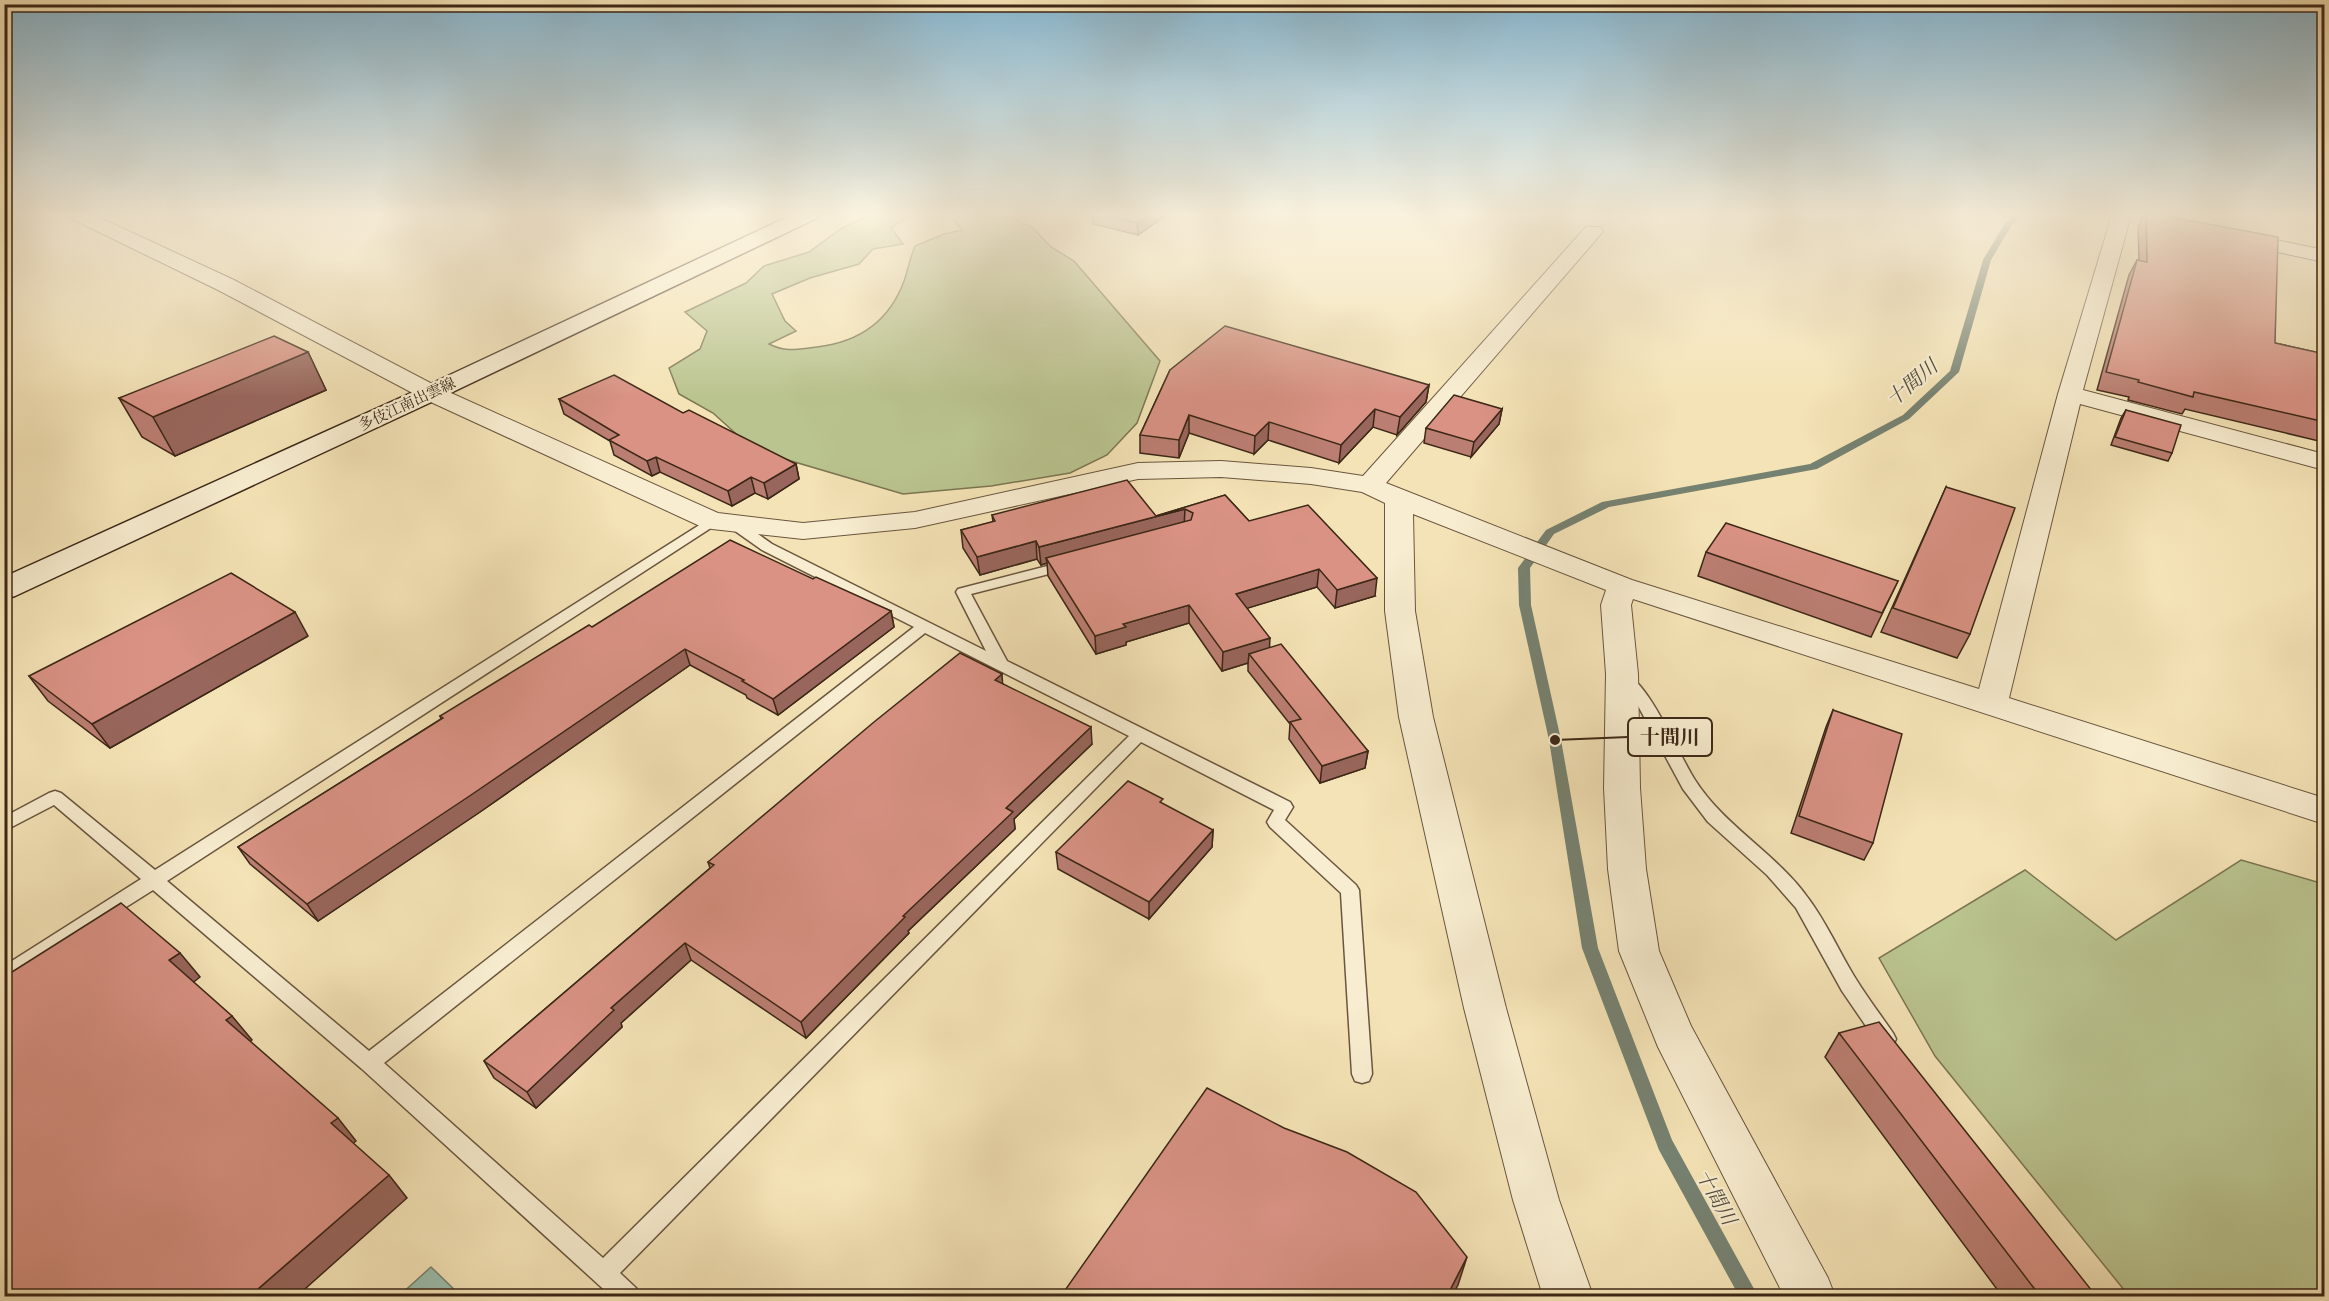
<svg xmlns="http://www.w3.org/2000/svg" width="2329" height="1301" viewBox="0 0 2329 1301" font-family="Cardo,'Noto Serif JP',serif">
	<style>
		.green { fill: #bac48f; stroke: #7b7652; stroke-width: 1.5 }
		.water { fill: #9cbeae; stroke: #768271; stroke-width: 1.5 }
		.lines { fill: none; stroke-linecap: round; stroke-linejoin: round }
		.stream { fill: #768271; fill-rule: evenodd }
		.service-casing { stroke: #6a563e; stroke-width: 3 }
		.minor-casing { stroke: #6a563e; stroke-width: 2 }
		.secondary-casing { stroke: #3c2716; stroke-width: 3 }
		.service { fill: #f8edd0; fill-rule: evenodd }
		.minor { fill: #f8edd0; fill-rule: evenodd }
		.secondary { fill: #f8edd0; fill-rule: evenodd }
		.wall { fill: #bb7e72; stroke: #3c2716; stroke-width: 1.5 }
		.shaded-wall { fill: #98665c; stroke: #3c2716; stroke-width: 1.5 }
		.building { fill: #d99284; stroke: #3c2716; stroke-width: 1.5 }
		.labels { text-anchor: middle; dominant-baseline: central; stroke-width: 4.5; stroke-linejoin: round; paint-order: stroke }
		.far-street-label { font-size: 15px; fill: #3c2716; stroke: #f8edd0 }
		.water-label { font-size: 20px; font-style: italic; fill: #544d3c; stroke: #f8edd0 }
		.leader { fill: none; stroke: #3c2716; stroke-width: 2 }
		.callout-dot { fill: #3c2716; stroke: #f8edd0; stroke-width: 2 }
		.callout { fill: #f8edd0; stroke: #3c2716; stroke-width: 2 }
		.callout-label { font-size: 20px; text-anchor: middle; font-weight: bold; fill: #3c2716 }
	</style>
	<rect width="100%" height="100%" fill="#f4e3b6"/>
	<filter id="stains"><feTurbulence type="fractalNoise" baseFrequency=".00333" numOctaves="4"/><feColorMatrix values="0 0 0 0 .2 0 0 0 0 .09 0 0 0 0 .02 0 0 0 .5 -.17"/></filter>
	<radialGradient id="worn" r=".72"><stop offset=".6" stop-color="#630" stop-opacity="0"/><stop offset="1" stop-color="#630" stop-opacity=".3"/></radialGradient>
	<g class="green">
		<path d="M871,215H910L891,228L903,244L873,249L859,264L810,278L772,294L785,321L796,331L769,344C787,353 798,349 817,347C859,342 889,322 904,281C908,270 910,258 915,246L944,234L962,230L949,215H1008L1033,228L1051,247L1074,261L1160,361L1137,423L1107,455L1070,473L991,486L903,494L754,450L713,413L679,394L669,368L700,349L707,331L685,312L746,283L764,266L809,252L842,228Z"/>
		<polygon points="2241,860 2324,884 2324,1296 2129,1296 1935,1056 1879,958 2025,870 2116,940"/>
	</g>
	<polygon class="water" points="431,1267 461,1296 399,1296"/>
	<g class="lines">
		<polygon class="stream" points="2014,215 2022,215 2011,226 1991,260 1959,372 1909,419 1817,469 1609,507 1554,534 1530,568 1531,605 1561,740 1598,948 1672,1140 1758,1296 1739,1296 1659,1150 1582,948 1549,740 1519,605 1518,568 1546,530 1602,502 1810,464 1903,415 1950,371 1983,260 2004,225"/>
		<defs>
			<g id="service">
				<path d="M712,517L717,518L719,521L717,524L167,881L369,1051L914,627L762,550L728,526L726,523L728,520H738L772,544L986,651L956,592L958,589L1067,561L1072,562L1074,565L1072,568L971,594L1007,661L1290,802L1293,807L1285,820L1356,885L1359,890L1372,1074L1369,1081L1362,1083L1355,1081L1352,1074L1341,893L1270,827L1267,822L1274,810L1141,742L620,1273L636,1288L640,1296H611L362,1069L153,890L4,984V966L141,879L54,805L4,831V817L49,793L55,791L61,793L155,870ZM925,633L1129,736L603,1258L384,1063Z"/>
				<path d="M1626,675C1648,681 1681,759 1695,780C1725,827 1776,853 1808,898C1826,922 1839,951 1854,976C1866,996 1880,1014 1893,1033L1896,1039L1893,1045L1886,1048L1879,1045L1842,991L1796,908L1767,875L1708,822L1683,789L1636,702L1618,680Z"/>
			</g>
			<g id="minor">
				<polygon points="69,215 94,215 234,280 440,388 718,513 803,523 915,512 1138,463 1221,461 1311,468 1363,476 1586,227 1600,227 1603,231 1600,235 1386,483 1632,580 1979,689 2058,394 2112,215 2131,215 2083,390 2324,454 2324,470 2080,404 2009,698 2324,798 2324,824 1633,599 1631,605 1638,674 1640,788 1646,869 1659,951 1691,1026 1828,1278 1835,1296 1784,1296 1658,1047 1619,951 1608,869 1604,788 1606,674 1601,605 1606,590 1413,514 1415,611 1433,717 1506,1008 1559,1200 1593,1296 1543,1296 1513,1200 1464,1008 1399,717 1385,611 1385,503 1362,492 1311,484 1221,477 1138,479 915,528 803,539 712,529 702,527 422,398 218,290 72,219"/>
				<polygon points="2237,232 2324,250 2324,262 2230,242 2227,238 2230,234"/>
			</g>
			<polygon id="secondary" points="792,215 818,215 815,219 440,398 15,596 4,599 4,577 422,388"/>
		</defs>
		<use href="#service" class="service-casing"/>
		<use href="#minor" class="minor-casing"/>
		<use href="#secondary" class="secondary-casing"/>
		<use href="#service" class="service"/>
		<use href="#minor" class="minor"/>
		<use href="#secondary" class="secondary"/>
	</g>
	<g class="wall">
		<polygon points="1092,215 1166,215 1138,235 1093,224"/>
		<polygon points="2144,215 2160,215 2275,343 2325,354 2325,447 2319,446 2319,441 2185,409 2182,414 2128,400 2129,397 2097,390 2129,275 2137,260 2139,260 2138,227"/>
		<polygon points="308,352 326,390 175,456 142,437 119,398"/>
		<polygon points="1170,370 1429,385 1426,402 1397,435 1373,427 1339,463 1268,440 1254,454 1189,433 1179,458 1140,453 1140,435"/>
		<polygon points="559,399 683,413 796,464 799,479 768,499 755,493 732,506 660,472 652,476 614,455 610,441 564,414"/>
		<polygon points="1502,409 1499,424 1471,457 1424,443 1426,428"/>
		<polygon points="2126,410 2172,453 2168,461 2111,445 2121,418"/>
		<polygon points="1946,487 1970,634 1957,658 1881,632"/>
		<polygon points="1225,495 1249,521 1375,596 1335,608 1317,587 1247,608 1269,648 1368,751 1365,768 1320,783 1289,739 1290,724 1248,671 1248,663 1222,671 1189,623 1126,642 1126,645 1096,654 1048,576 1047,563 1041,565 1037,559 980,575 963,548 961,530 993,522 992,515 1156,516"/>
		<polygon points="1706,552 1898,581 1871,637 1698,576"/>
		<polygon points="813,579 891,611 894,627 778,715 747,698 746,695 690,665 480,812 318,921 250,864 238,847 441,719 440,716"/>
		<polygon points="308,636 110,748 48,701 29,676"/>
		<polygon points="1003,684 1092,744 1014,819 1015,829 908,931 909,933 806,1038 691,960 621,1023 622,1027 536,1108 494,1078 484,1061 710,868 708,862"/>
		<polygon points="1833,710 1873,843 1864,860 1791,833 1826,727"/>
		<polygon points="1213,830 1212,847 1149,919 1058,869 1056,852"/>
		<polygon points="1839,1033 2096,1296 2002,1296 1825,1057"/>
	</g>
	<g class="shaded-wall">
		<polygon points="1149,215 1166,215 1138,235 1137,223"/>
		<polygon points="308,352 326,390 175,456 153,417"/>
		<polygon points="1429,385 1426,402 1397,435 1400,417"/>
		<polygon points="1375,409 1373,427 1339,463 1341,445"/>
		<polygon points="1502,409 1499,424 1471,457 1474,442"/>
		<polygon points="1189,415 1189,433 1179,458 1179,440"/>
		<polygon points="1269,422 1268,440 1254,454 1255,436"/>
		<polygon points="656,457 660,472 652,476 647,461"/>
		<polygon points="796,464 799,479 768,499 764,483"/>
		<polygon points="751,477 755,493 732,506 728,491"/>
		<polygon points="1185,509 1184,527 1046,558 1047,563 1041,565 1039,547"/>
		<polygon points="1036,541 1037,559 980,575 977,557"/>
		<polygon points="1319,569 1317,587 1235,612 1236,594"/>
		<polygon points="1377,578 1375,596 1335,608 1337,590"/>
		<polygon points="1189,605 1189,623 1126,642 1126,645 1096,654 1095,636 1123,624"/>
		<polygon points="891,611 894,627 778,715 773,699"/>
		<polygon points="295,612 308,636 110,748 92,724"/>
		<polygon points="1270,638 1269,657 1249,654 1248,663 1222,671 1223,652"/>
		<polygon points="685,649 690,665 480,812 318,921 307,904"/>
		<polygon points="1002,674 1003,690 995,680"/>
		<polygon points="1091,727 1092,744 1014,819 1015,829 908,931 909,933 806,1038 801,1022 1006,808"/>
		<polygon points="1368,751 1365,768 1320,783 1322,766"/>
		<polygon points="1213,830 1212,847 1149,919 1149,902"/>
		<polygon points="685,943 691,960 621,1023 622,1027 536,1108 527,1092 611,1008"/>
		<polygon points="180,953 200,977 190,985 169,960"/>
		<polygon points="232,1016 252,1040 247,1044 226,1020"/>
		<polygon points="338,1118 356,1141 350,1146 331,1123"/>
		<polygon points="389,1175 407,1198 297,1296 250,1296"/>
		<polygon points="1467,1257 1458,1285 1452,1296 1447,1296"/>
	</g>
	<g class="building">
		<polygon points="1105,215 1149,215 1137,223"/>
		<polygon points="2146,215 2160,215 2278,237 2275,343 2325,354 2325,422 2194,392 2193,397 2138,382 2139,380 2106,372 2137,260 2147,262"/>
		<polygon points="1225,326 1429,385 1400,417 1375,409 1341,445 1269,422 1255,436 1189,415 1179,440 1140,435 1170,370"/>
		<polygon points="274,336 308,352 153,417 119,398"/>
		<polygon points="614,375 683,413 689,410 796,464 764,483 751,477 728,491 656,457 647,461 609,440 619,435 559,399"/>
		<polygon points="1454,395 1502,409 1474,442 1426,428"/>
		<polygon points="2126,410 2181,425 2172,453 2115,437"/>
		<polygon points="1127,480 1156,516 1225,495 1249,521 1308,505 1377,578 1337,590 1319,569 1236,594 1270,638 1223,652 1189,605 1123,624 1126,627 1095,636 1046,558 1191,520 1193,513 1185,509 1039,547 1036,541 977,557 961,530 995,521 992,515"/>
		<polygon points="1946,487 2015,508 1970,634 1893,608"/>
		<polygon points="1726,523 1898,581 1882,613 1706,552"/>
		<polygon points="730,540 813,579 816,577 891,611 773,699 742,681 744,680 685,649 471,795 307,904 238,847 443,718 440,716 589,625 592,627"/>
		<polygon points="231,573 295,612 92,724 29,676"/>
		<polygon points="1281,644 1368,751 1322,766 1290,722 1301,719 1249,654"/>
		<polygon points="960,653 1002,674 995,680 1091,727 1006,808 1013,812 903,916 905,917 801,1022 685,943 611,1008 614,1010 527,1092 484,1061 714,865 708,862 874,722"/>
		<polygon points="1833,710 1902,734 1873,843 1799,816"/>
		<polygon points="1128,781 1163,799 1160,802 1213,830 1149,902 1056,852"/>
		<polygon points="121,903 180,953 169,960 232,1016 226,1020 338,1118 331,1123 389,1175 250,1296 4,1296 4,977"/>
		<polygon points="1879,1022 2096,1296 2040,1296 1839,1033"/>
		<polygon points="1207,1088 1284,1128 1347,1152 1416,1192 1467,1257 1447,1296 1061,1296"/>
	</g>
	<linearGradient id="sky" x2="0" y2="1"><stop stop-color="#89b8d1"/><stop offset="0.54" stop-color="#faf2de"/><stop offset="1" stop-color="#faf2de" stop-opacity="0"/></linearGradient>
	<rect width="2329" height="397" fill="url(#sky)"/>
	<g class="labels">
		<g class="far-street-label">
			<text transform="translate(407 404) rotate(-25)">多伎江南出雲線</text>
		</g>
		<g class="water-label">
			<text transform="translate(1912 383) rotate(-40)">十間川</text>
			<text transform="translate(1716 1197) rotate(61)">十間川</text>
		</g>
	</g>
	<path class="leader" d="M1555 740L1628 737"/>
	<circle class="callout-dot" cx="1555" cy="740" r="6"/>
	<rect class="callout" x="1628" y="718" width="84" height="38" rx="6"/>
	<g class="callout-label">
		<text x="1670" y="744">十間川</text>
	</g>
	<rect width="2329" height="1301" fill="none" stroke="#f4e3b6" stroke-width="24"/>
	<rect x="6" y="6" width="2317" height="1289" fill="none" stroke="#3c2716" stroke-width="3"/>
	<rect x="12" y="12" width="2305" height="1277" fill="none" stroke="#3c2716" stroke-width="1.5"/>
	<rect width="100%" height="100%" filter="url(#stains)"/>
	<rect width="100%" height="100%" fill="url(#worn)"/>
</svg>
